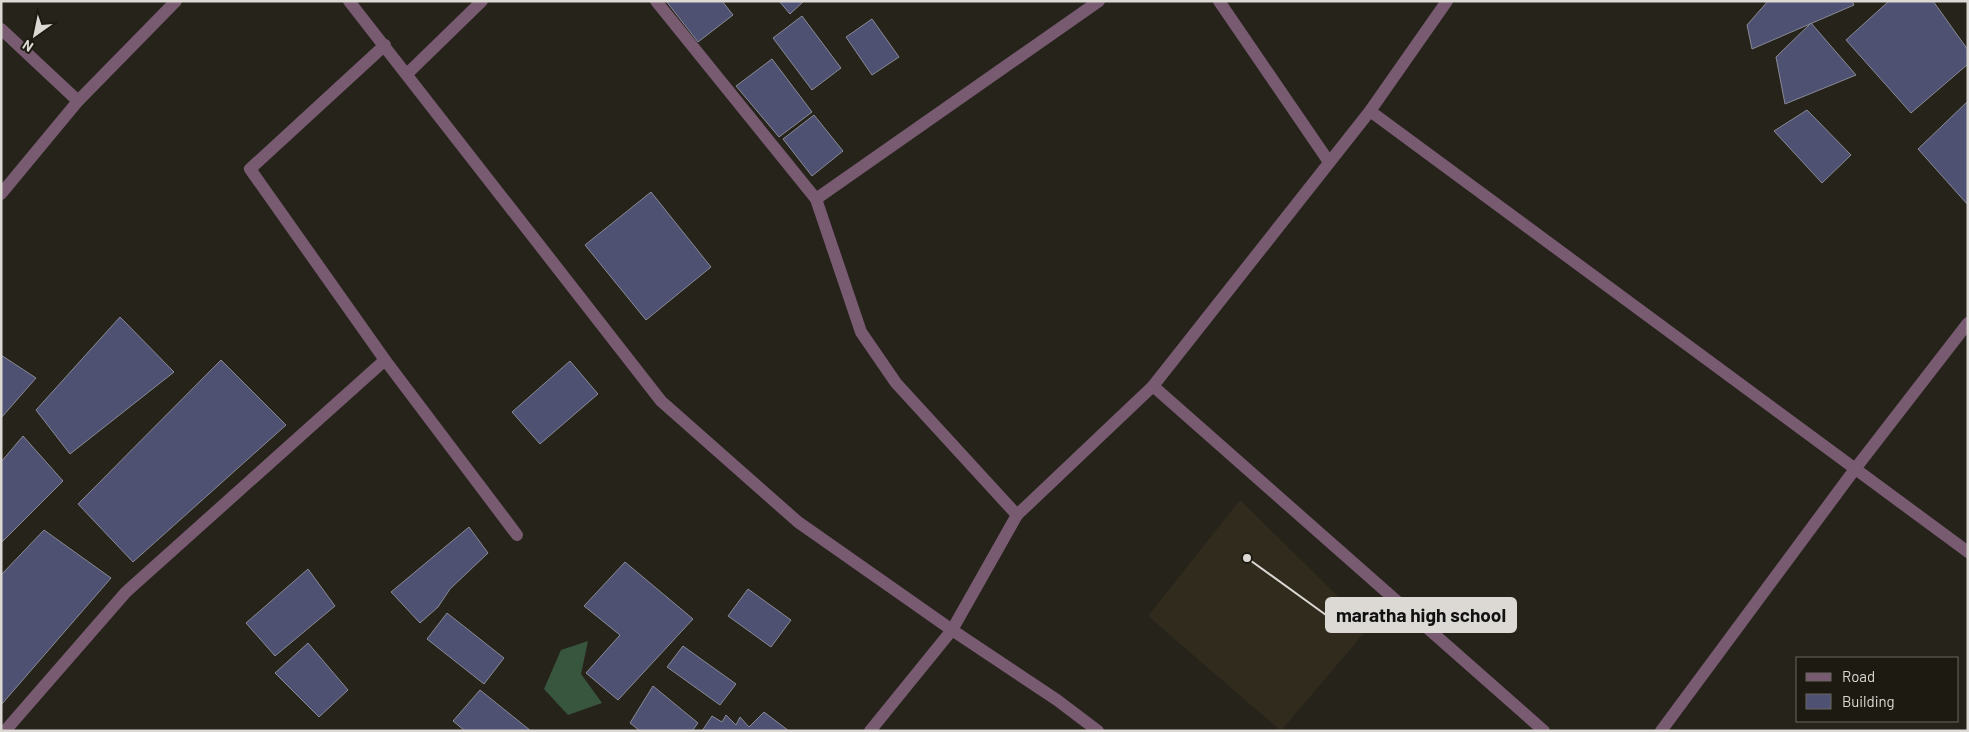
<svg xmlns="http://www.w3.org/2000/svg" width="1969" height="732" viewBox="0 0 1969 732" font-family="Barlow,sans-serif">
	<style>
		.built { fill: #312b1d }
		.forest { fill: #37563d }
		.building { fill: #4e5172; stroke: #898a95 }
		.lines { fill: none; stroke-linecap: round; stroke-linejoin: round }
		.minor { stroke: #785a71; stroke-width: 12 }
		.leader { fill: none; stroke: #dcd9d4; stroke-width: 2 }
		.callout-dot { fill: #dcd9d4; stroke: #1d1a12; stroke-width: 2 }
		.callout { fill: #dcd9d4; stroke: #dcd9d4; stroke-width: 2 }
		.callout-label { font-size: 19px; text-anchor: middle; font-weight: bold; fill: #111 }
	</style>
	<rect width="100%" height="100%" fill="#26231b"/>
	<polygon class="built" points="1240,500 1369,627 1281,731 1148,616"/>
	<polygon class="forest" points="588,641 581,674 602,703 568,715 544,689 561,650"/>
	<g class="building">
		<polygon points="666,1 722,1 733,15 698,42"/>
		<polygon points="779,1 804,1 790,14"/>
		<polygon points="1768,1 1852,1 1854,5 1752,49 1747,25"/>
		<polygon points="1889,1 1933,1 1968,50 1968,64 1911,113 1846,40"/>
		<polygon points="802,16 841,68 812,90 773,38"/>
		<polygon points="872,19 899,57 872,75 846,37"/>
		<polygon points="1811,23 1856,75 1785,104 1776,57"/>
		<polygon points="772,59 812,112 779,137 736,86"/>
		<polygon points="1968,101 1968,205 1918,149"/>
		<polygon points="1807,110 1851,155 1822,183 1774,131"/>
		<polygon points="814,115 843,151 812,176 783,139"/>
		<polygon points="651,192 711,267 646,320 585,245"/>
		<polygon points="120,317 174,372 70,454 36,410"/>
		<polygon points="1,355 36,378 1,418"/>
		<polygon points="221,360 286,425 133,562 78,504"/>
		<polygon points="570,361 598,394 540,444 512,412"/>
		<polygon points="23,436 63,481 1,543 1,462"/>
		<polygon points="469,527 488,553 450,589 438,607 420,623 391,592"/>
		<polygon points="44,530 111,578 1,705 1,575"/>
		<polygon points="625,562 693,619 618,700 586,673 620,635 584,606"/>
		<polygon points="308,569 335,606 275,656 246,623"/>
		<polygon points="748,589 791,620 771,647 728,616"/>
		<polygon points="447,613 504,658 484,684 427,639"/>
		<polygon points="308,643 348,690 319,717 275,673"/>
		<polygon points="683,646 736,684 720,705 667,667"/>
		<polygon points="653,686 698,723 692,731 640,731 630,723"/>
		<polygon points="480,690 531,731 465,731 453,721"/>
		<polygon points="764,712 789,731 702,731 712,716 722,722 726,715 736,725 740,717 749,727"/>
	</g>
	<g class="lines">
		<g class="minor">
			<polyline points="349,1 661,401 798,522 952,630 1057,700 1098,731"/>
			<polyline points="656,1 816,199 861,332 896,383 1017,515"/>
			<polyline points="1219,1 1329,162"/>
			<polyline points="1,29 78,101"/>
			<polyline points="385,45 250,169 385,360 517,535"/>
			<polyline points="408,73 482,1"/>
			<polyline points="1370,111 1968,552"/>
			<polyline points="1,194 78,101 176,1"/>
			<polyline points="816,199 1099,1"/>
			<polyline points="1153,386 1544,731"/>
			<polyline points="5,731 126,592 385,360"/>
			<polyline points="870,731 952,630 1017,515 1153,386 1370,111 1447,1"/>
			<polyline points="1661,731 1855,469 1968,323"/>
		</g>
	</g>
	<path class="leader" d="M1247 558L1326 615"/>
	<circle class="callout-dot" cx="1247" cy="558" r="5"/>
	<rect class="callout" x="1326" y="598" width="190" height="34" rx="5"/>
	<g class="callout-label">
		<text x="1421" y="622">maratha high school</text>
	</g>
	<rect width="1969" height="732" fill="none" stroke="#dcd9d4" stroke-width="5"/>
	<rect x="1796" y="657" width="162" height="65" fill="#1d1a12" stroke="#696660"/>
	<rect x="1806" y="673" width="25" height="8" fill="#785a71" stroke="#696660"/>
	<text x="1842" y="682" font-size="15" fill="#dcd9d4">Road</text>
	<rect x="1806" y="694" width="25" height="15" fill="#4e5172" stroke="#696660"/>
	<text x="1842" y="707" font-size="15" fill="#dcd9d4">Building</text>
	<g transform="translate(35 35) rotate(213)" stroke="#1d1a12" stroke-width="4" paint-order="stroke">
	<path d="M0-4L9 19L0 12L-9 19Z" fill="#dcd9d4"/>
	<text y="-8" font-size="14" font-weight="bold" text-anchor="middle" fill="#dcd9d4">N</text>
	</g>
</svg>
